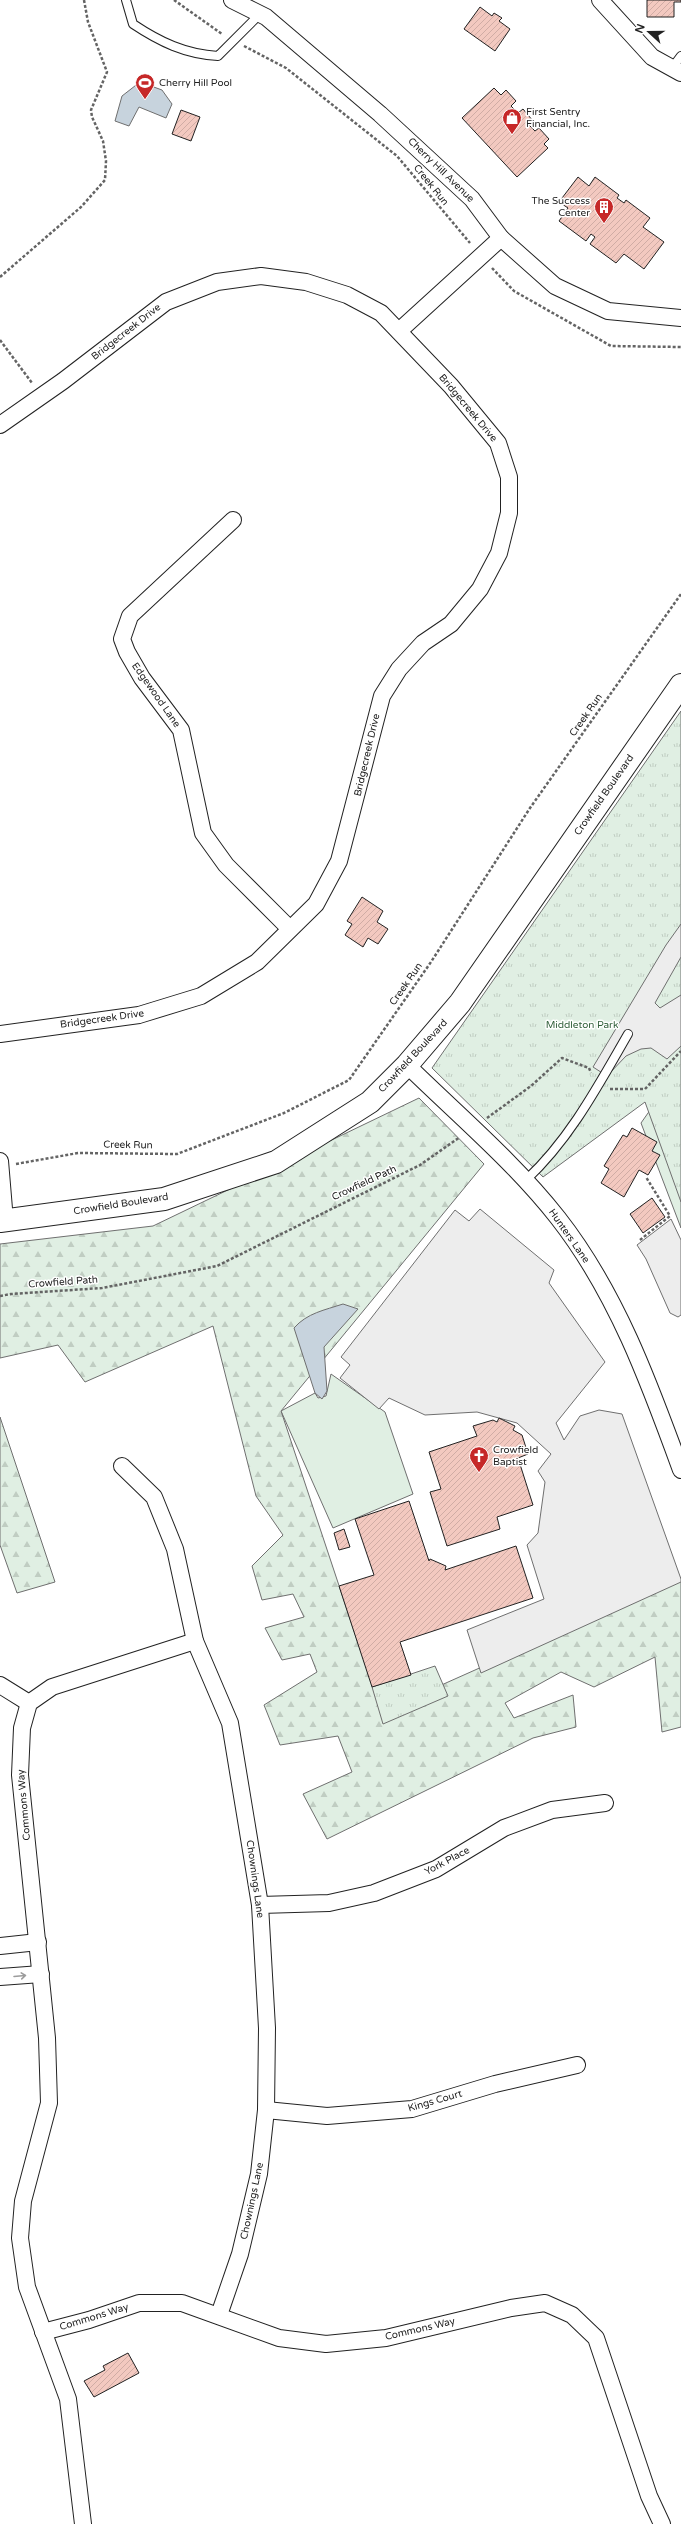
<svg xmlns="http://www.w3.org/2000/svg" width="681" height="2524" viewBox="0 0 681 2524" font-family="'Varela Round',sans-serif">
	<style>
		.grass { fill: #e0efe3; stroke: #6f6f6f }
		.forest { fill: url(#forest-firs); stroke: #6f6f6f }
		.park { fill: url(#park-tufts); stroke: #6f6f6f }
		.parking { fill: #ededed; stroke: #6f6f6f }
		.water { fill: #c7d3dd; stroke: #6f6f6f }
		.building { fill: url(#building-hatch); stroke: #222 }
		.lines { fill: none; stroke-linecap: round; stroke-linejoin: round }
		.lane-casing { stroke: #222; stroke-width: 10 }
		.street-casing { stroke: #222; stroke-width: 18 }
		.secondary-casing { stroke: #222; stroke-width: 24 }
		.path { stroke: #646464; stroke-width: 2.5; stroke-dasharray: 3 2; stroke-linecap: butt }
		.lane { stroke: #fff; stroke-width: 8 }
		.street { stroke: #fff; stroke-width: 16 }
		.secondary { stroke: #fff; stroke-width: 22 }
		.oneway { stroke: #9c9c9c }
		.labels { text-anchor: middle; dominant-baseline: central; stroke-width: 3; stroke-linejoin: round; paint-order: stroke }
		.poi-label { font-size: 10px; fill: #222; stroke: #fff; text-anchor: start }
		.street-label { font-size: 10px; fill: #222; stroke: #fff }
		.park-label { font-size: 10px; fill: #2f5e38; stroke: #fff }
	</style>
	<defs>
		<pattern id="forest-firs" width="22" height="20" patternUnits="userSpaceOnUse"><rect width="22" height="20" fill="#e0efe3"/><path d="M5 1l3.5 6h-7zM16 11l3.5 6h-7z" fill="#c0cdc2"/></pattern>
		<pattern id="park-tufts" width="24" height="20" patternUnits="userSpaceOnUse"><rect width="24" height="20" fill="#e0efe3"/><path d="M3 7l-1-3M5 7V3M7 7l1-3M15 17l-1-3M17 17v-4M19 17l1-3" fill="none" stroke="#c0cdc2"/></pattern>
		<pattern id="building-hatch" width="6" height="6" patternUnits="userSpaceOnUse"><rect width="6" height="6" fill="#f3c9c0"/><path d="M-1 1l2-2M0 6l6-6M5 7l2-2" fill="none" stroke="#d0aca5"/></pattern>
	</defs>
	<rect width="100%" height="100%" fill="#fff"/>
	<g class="grass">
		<polygon points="681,1078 681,1228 641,1123 660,1096"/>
		<polygon points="331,1374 385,1412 413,1494 333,1528 281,1411 315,1393 318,1398 326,1396"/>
	</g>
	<g class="forest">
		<polygon points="419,1098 484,1164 281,1411 381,1712 681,1578 681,1727 662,1732 655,1657 594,1687 561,1672 505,1703 514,1718 573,1695 576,1727 533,1738 327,1839 303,1794 352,1772 338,1736 280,1745 264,1705 317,1672 310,1654 282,1660 265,1628 304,1617 293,1594 262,1600 252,1566 283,1535 256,1496 213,1326 85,1382 58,1345 0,1358 0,1244 153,1226"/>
		<polygon points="0,1417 55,1582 17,1593 0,1545"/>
	</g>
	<g class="park">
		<polygon points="681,711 681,1202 645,1102 543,1177 432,1068"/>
		<polygon points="435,1666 448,1696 383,1724 372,1687"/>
	</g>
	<g class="parking">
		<polygon points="681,924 681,957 655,1003 660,1008 681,995 681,1046 667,1059 651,1048 641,1049 626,1056 607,1076 593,1067 666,945"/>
		<polygon points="480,1209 554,1270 549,1283 605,1362 556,1423 564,1440 580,1416 599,1410 622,1414 681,1579 681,1582 481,1673 467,1630 544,1599 527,1545 538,1533 545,1482 538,1471 551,1454 517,1423 477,1412 425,1415 389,1398 379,1409 340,1378 350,1365 341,1357 455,1210 469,1221"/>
		<polygon points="671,1219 681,1240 681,1315 678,1317 670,1313 646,1259 637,1245"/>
	</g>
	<g class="water">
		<polygon points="140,82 162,90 172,104 166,118 139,107 129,126 115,121 122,96"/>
		<path d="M343,1304L358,1309L324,1347L327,1391L322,1399L315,1393L294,1328C307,1313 325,1310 343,1304Z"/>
	</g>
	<g class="building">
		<polygon points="647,0 681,0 681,2 674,2 674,17 647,17"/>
		<polygon points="480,7 492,16 494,13 502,18 499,21 510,29 495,51 464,29"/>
		<polygon points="494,88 501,95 506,90 516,101 511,106 518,113 523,109 533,121 529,125 535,131 539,128 549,139 544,144 548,148 517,177 462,118"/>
		<polygon points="181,110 200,117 191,141 172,134"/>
		<polygon points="578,177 589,186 595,177 619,195 617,198 624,203 626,200 650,218 643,227 664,242 644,269 624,254 616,263 590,244 595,237 591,234 586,241 559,221 568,208 559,202"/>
		<polygon points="362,897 383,911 377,922 388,929 378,944 368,938 363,947 345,935 352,924 347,921"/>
		<polygon points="632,1128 657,1142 652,1151 660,1155 648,1175 639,1170 624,1197 601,1183 609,1169 604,1166 623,1135 627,1137"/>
		<polygon points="652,1198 665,1217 643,1233 630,1214"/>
		<polygon points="499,1418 515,1426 513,1430 522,1435 528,1454 518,1458 533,1505 497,1517 500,1529 447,1546 430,1492 441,1489 429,1452 477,1436 473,1426 493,1420 497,1422"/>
		<polygon points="409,1501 429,1561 430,1559 446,1566 445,1570 516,1546 533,1598 400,1642 411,1675 372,1687 339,1586 374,1575 355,1519"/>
		<polygon points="344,1529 350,1547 339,1550 334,1533"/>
		<polygon points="128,2353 139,2373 94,2397 84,2381 105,2370 103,2366"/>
	</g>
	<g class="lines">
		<defs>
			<g id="lane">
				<path d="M126,0L133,24C160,42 185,54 218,56L260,14"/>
				<polyline points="672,68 681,56"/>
				<path d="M526,1180C570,1139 598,1086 628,1034"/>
			</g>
			<g id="street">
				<polyline points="232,0 266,17 380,114 472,199 501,238 555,286 608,311 681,318"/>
				<polyline points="600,0 652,57 681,73"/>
				<polyline points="399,331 501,238"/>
				<polyline points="0,425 63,381 166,302 217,282 261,276 306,282 347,295 381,313 451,386 498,443 509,477 509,513 499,553 480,589 451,624 423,643 399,669 382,696 339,861 316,904 257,962 201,996 139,1015 0,1034"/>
				<polyline points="233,520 130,616 122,639 127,652 142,678 181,730 203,833 226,865 290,929"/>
				<path d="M407,1065C458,1115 514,1162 558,1218C616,1292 649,1382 681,1470"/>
				<polyline points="0,1161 5,1221"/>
				<polyline points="122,1466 154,1497 175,1549 195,1641 230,1723 260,1905 267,2028 266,2110 259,2174 240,2254 219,2315"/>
				<polyline points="0,1685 29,1703"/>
				<polyline points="260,1905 329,1903 374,1893 436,1869 504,1828 552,1810 605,1803"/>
				<polyline points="0,1946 38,1942"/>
				<polyline points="0,1977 41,1974"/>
				<polyline points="266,2110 327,2116 412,2109 495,2084 577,2065"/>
				<polyline points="43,2332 89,2320 139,2303 182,2303 279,2338 326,2344 386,2338 511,2308 545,2303 572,2315 596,2338 649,2496 662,2524"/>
				<polyline points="83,2524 68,2399 27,2287 20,2238 23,2201 49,2103 47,2038 20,1775 22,1728 29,1703 52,1687 195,1641"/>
			</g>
			<polyline id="secondary" points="0,1221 164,1199 276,1162 370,1102 407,1065 460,1003 681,685"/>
		</defs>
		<use href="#lane" class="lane-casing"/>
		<use href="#street" class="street-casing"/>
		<use href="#secondary" class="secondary-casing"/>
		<g class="path">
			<polyline points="174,0 222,34"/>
			<polyline points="244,46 286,68 397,156 470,243"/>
			<polyline points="492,268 514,291 611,346 681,347"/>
			<polyline points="0,277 81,207 105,180 106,161 103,141 92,117 91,110 107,72 88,22 84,0"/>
			<polyline points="0,340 32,383"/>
			<polyline points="610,1089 645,1089 681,1051"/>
			<polyline points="487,1118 531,1086 562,1058 589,1068 591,1073"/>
			<polyline points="16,1164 78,1153 177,1154 284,1113 349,1080 431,962 530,808 681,594"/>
			<polyline points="640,1240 670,1216 646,1177"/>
			<polyline points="0,1296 11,1294 102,1288 217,1266 420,1165 460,1137"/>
		</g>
		<use href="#lane" class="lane"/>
		<use href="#street" class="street"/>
		<use href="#secondary" class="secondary"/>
	</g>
	<defs><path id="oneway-shaft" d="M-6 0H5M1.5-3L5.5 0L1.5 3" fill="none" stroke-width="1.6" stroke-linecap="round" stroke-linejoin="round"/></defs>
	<use class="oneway" href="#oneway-shaft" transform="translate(20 1976) rotate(-5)"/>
	<defs>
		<symbol id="stadium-pin" viewBox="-11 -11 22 30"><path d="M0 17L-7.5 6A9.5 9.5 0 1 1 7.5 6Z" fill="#c62828" stroke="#fff"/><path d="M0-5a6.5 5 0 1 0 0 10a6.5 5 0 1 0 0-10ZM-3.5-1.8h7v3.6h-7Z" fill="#fff"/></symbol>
		<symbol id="shop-pin" viewBox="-11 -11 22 30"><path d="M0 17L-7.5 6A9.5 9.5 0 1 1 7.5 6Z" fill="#c62828" stroke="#fff"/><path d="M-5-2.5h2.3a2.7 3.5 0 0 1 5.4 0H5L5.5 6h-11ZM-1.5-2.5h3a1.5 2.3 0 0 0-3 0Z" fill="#fff"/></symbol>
		<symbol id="building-pin" viewBox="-11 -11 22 30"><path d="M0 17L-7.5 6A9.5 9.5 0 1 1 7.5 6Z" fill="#c62828" stroke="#fff"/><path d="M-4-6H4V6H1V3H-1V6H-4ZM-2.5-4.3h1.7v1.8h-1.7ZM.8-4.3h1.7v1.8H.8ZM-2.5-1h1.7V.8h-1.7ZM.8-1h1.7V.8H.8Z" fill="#fff"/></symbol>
		<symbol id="church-pin" viewBox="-11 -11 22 30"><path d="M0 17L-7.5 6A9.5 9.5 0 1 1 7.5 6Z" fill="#c62828" stroke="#fff"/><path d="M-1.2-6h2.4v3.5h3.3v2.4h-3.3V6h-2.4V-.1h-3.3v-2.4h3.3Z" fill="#fff"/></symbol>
	</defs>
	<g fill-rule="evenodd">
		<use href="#stadium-pin" x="134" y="72" width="22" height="30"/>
		<use href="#shop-pin" x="501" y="107" width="22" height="30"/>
		<use href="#building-pin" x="593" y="196" width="22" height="30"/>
		<use href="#church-pin" x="468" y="1445" width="22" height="30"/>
	</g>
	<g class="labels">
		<g class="poi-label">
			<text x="159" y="83">Cherry Hill Pool</text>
			<text x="526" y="112">First Sentry<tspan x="526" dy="12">Financial, Inc.</tspan></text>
			<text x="590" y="201" text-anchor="end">The Success<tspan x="590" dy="12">Center</tspan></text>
			<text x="493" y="1450">Crowfield<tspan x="493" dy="12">Baptist</tspan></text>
		</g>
		<g class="street-label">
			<text transform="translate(441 170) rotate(44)">Cherry Hill Avenue</text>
			<text transform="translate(431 185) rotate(51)">Creek Run</text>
			<text transform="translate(126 332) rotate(-38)">Bridgecreek Drive</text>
			<text transform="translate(468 408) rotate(50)">Bridgecreek Drive</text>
			<text transform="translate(156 695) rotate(55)">Edgewood Lane</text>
			<text transform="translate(586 715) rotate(-55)">Creek Run</text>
			<text transform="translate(367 755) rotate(-77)">Bridgecreek Drive</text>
			<text transform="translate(604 795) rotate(-55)">Crowfield Boulevard</text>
			<text transform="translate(406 984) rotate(-55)">Creek Run</text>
			<text transform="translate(102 1019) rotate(-8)">Bridgecreek Drive</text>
			<text transform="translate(413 1056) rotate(-47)">Crowfield Boulevard</text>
			<text transform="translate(128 1145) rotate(1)">Creek Run</text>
			<text transform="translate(364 1183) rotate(-25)">Crowfield Path</text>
			<text transform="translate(121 1204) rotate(-9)">Crowfield Boulevard</text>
			<text transform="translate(569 1236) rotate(55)">Hunters Lane</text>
			<text transform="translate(63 1282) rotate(-4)">Crowfield Path</text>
			<text transform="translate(24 1805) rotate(-95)">Commons Way</text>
			<text transform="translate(447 1861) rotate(-28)">York Place</text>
			<text transform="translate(255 1879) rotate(82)">Chownings Lane</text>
			<text transform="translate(435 2101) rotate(-16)">Kings Court</text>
			<text transform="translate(252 2201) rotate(-78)">Chownings Lane</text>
			<text transform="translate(94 2317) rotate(-17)">Commons Way</text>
			<text transform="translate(420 2329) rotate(-13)">Commons Way</text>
		</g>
		<g class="park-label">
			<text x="582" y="1025">Middleton Park</text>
		</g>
	</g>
	<g transform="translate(649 32) rotate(291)" stroke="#ffffff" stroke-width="3" paint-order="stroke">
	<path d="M0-3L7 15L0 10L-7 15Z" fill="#222222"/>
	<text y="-6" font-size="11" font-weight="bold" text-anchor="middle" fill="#222222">N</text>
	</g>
</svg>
